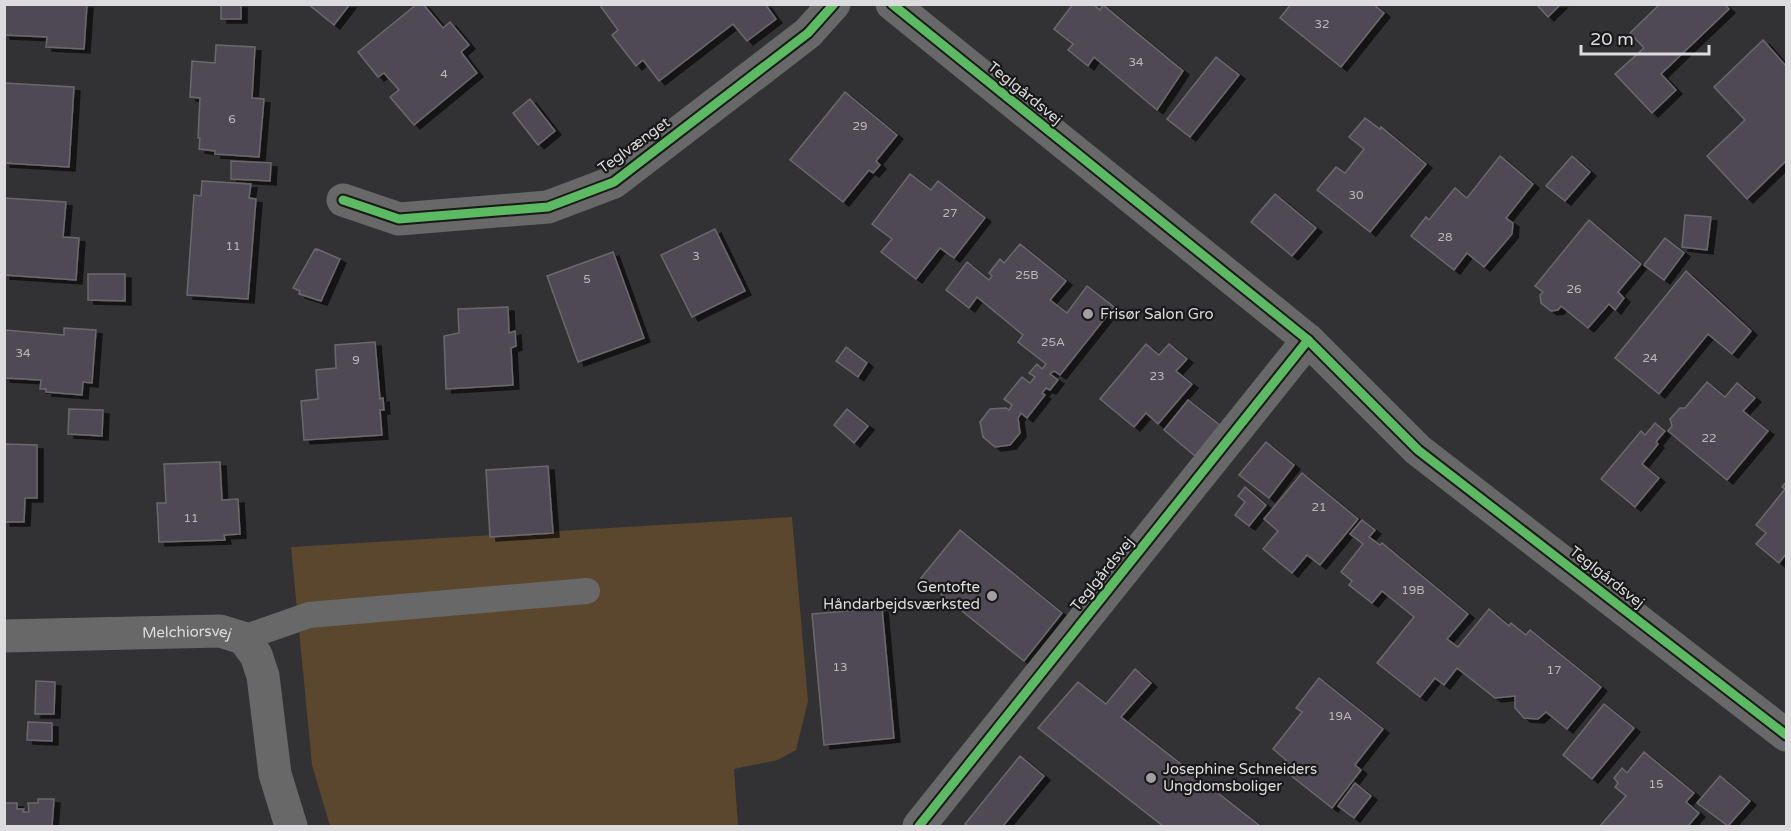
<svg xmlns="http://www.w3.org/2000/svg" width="1791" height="831" viewBox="0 0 1791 831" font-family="'Varela Round',sans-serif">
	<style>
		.green { fill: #5a472e }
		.building { fill: #4f4a55; stroke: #6a696b; stroke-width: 1.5; filter: url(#shadow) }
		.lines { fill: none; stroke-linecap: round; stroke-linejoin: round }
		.service { stroke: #696869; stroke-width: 26 }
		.minor { stroke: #696869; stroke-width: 33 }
		.cycleway-casing { stroke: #19191a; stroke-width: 13 }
		.cycleway { stroke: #5cba63; stroke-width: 9 }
		.poi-dot { fill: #a0a0a2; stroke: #19191a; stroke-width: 2 }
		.labels { text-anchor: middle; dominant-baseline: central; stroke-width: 4.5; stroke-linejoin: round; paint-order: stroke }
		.number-label { font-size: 12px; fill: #b9b8bc }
		.street-label { font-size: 15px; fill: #dcdcde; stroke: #19191a }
		.poi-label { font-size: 15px; fill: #dcdcde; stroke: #19191a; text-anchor: start }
	</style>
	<defs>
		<filter id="shadow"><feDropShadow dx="6" dy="4" stdDeviation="0" flood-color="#0009"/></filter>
	</defs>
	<rect width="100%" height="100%" fill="#323133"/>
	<polygon class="green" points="792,517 808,701 796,750 778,760 734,769 738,826 330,826 312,765 291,547"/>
	<g class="building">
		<polygon points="4,4 87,4 84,49 46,47 47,37 4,35"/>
		<rect x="221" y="4" width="20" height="15"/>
		<polygon points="308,4 350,4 334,25"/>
		<polygon points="417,4 423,4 443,28 450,22 469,45 461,52 477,73 414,125 390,97 399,90 384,73 378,77 358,52"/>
		<polygon points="599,4 765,4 776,19 747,41 733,24 659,81 643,60 636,66 612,35 618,30"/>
		<polygon points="1073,4 1093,4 1100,10 1103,5 1183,71 1157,110 1094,57 1088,66 1068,50 1073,44 1054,29"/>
		<polygon points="1291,4 1373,4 1384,13 1341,67 1280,18"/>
		<polygon points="1536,4 1561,4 1548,17"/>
		<polygon points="1660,4 1724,4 1729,9 1661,74 1676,90 1652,113 1615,74 1644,48 1630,33"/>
		<polygon points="1763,40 1786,66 1786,161 1747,199 1707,156 1745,120 1714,87"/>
		<polygon points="216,45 255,47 252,98 264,99 259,157 215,154 215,151 199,149 200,138 198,138 200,98 190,97 192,61 215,63"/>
		<polygon points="1216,57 1239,75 1190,137 1167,119"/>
		<polygon points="4,83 74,87 69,167 4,163"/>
		<polygon points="845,92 897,135 876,161 880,165 873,173 869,170 843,202 790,160"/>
		<polygon points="530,99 555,131 538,145 513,113"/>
		<polygon points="1365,118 1380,129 1381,127 1426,164 1370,232 1317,190 1336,167 1345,173 1364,149 1349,137"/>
		<polygon points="1500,156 1533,184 1506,218 1513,223 1512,234 1484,267 1467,253 1454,270 1411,236 1426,217 1429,220 1455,188 1467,198"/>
		<polygon points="1572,156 1590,172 1565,201 1546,186"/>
		<polygon points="231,161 271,163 270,181 231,179"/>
		<polygon points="910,174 931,190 938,181 985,218 954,258 940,248 916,279 881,252 892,239 872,224"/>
		<polygon points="202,181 251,184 249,198 256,199 248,299 187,295 194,195 201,196"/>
		<polygon points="1275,194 1316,228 1292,256 1251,222"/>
		<polygon points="4,198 66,202 63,237 79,238 76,280 4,275"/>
		<polygon points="1685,215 1711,217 1707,250 1682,247"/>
		<polygon points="1589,220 1641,264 1618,292 1624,298 1615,310 1609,304 1588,328 1561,306 1558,310 1551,311 1541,303 1540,295 1543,292 1535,286"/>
		<polygon points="715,229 745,291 692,317 661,255"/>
		<polygon points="1665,238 1684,253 1664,280 1644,265"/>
		<polygon points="1020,244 1066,281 1050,300 1067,313 1087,286 1114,307 1060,375 1054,371 1050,374 1058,380 1050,390 1046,388 1042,393 1045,395 1027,418 1021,413 1018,418 1020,433 1010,445 995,447 983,437 980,422 990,409 1006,408 1009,410 1012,405 1004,399 1022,377 1030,383 1035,377 1029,373 1037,364 1042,369 1046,364 1018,342 1023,335 977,297 969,308 946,290 967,262 989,280 992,276 989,273 1000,259 1004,263"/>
		<polygon points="315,249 317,251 317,249 340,259 321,301 299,294 300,291 293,288"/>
		<polygon points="613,252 644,338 578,362 547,276"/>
		<polygon points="1686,271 1751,331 1732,354 1708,334 1659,394 1615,358"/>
		<polygon points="88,274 125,274 125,301 88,300"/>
		<polygon points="508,307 509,333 515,331 516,346 511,348 513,385 446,389 444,336 459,333 458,309"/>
		<polygon points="64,328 96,330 92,383 83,382 82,395 46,392 46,389 40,389 41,380 4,378 5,330 64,335"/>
		<polygon points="375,342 380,399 383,398 384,410 380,410 382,435 304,440 301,401 318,399 316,370 336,368 335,345"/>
		<polygon points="1146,344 1159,355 1169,344 1187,359 1176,371 1192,384 1158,424 1146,413 1134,427 1100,399"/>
		<polygon points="846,347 867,363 858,377 836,361"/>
		<polygon points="1707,382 1725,397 1737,383 1755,398 1743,411 1768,431 1727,480 1668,431 1672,426 1670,419 1680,408 1685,408"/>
		<polygon points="1188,400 1220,425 1195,456 1164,430"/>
		<polygon points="69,409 103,410 102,436 68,434"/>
		<polygon points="847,409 868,426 854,443 834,425"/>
		<polygon points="1655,423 1665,431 1656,442 1658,444 1642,464 1659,478 1635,507 1601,479 1641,431 1645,435"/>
		<polygon points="1266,442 1294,465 1269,498 1239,475"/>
		<polygon points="4,444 37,445 37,498 25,498 24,522 4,522"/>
		<polygon points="220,462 222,500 238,499 240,534 224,535 225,540 159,542 157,503 166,503 164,464"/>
		<polygon points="548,466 553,533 490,537 486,470"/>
		<polygon points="1302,473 1358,519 1320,565 1307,555 1292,573 1263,549 1278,531 1264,519"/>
		<polygon points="1786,482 1786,554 1779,563 1756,544 1766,533 1756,525 1785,489 1782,487"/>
		<polygon points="1245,487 1266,505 1249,526 1235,515 1245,502 1238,496"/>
		<polygon points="1362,520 1375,530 1369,537 1380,545 1382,543 1468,614 1447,639 1458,647 1489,609 1509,626 1511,623 1526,635 1530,630 1601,687 1567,729 1546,712 1538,719 1524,718 1515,708 1515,696 1495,698 1457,668 1444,685 1435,678 1420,697 1377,663 1414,617 1382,591 1372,603 1349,585 1352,581 1341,572 1363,544 1350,534"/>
		<polygon points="960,530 1062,613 1024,661 921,578"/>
		<polygon points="882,608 894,738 824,745 812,614"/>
		<polygon points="1135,669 1151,683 1121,717 1260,826 1163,826 1038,728 1078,682 1106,704"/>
		<polygon points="1319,678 1383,729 1355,765 1361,770 1332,808 1280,767 1286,760 1273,749 1302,712 1296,708"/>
		<polygon points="36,681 55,682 54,714 35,714"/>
		<polygon points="1604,704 1634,728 1592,779 1563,755"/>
		<polygon points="28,722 52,723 52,741 27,740"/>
		<polygon points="1644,752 1694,793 1686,802 1699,813 1688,826 1600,826 1626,796 1615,787 1618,783 1614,778 1622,768 1627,773"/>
		<polygon points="1020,756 1044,776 1003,826 968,826 965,824"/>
		<polygon points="1720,776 1750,801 1728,826 1697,803"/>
		<polygon points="1355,783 1371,796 1354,818 1338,806"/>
		<polygon points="38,799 54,799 52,826 4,826 4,803 17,803 17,809 24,809 23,812 29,812 28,803 38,803"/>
	</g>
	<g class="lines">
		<polyline class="service" points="243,638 309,615 587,591"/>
		<g class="minor">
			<polyline points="892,4 1308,340 1418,450 1786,735"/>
			<polyline points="343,200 399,219 548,207 614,182 808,33 834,4"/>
			<path id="s1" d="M4,636L220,631L243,638L256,655L263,676L275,774L291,826"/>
			<polyline points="919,826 1308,340"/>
		</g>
		<defs>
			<g id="cycleway">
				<polyline points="892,4 1308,340 1418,450 1786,735"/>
				<polyline points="343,200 399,219 548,207 614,182 808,33 834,4"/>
				<polyline points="919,826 1308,340"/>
			</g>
		</defs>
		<use href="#cycleway" class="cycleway-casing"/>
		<use href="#cycleway" class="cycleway"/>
	</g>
	<g class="poi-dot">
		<circle cx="1088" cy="314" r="6"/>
		<circle cx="992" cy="596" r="6"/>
		<circle cx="1151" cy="778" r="6"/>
	</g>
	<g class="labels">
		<g class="number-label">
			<text x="1322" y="24">32</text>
			<text x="1136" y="62">34</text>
			<text x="444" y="74">4</text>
			<text x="232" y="119">6</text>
			<text x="860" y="126">29</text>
			<text x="1356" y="195">30</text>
			<text x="950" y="213">27</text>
			<text x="1445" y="237">28</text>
			<text x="233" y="246">11</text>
			<text x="696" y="256">3</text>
			<text x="1027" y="275">25B</text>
			<text x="587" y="279">5</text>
			<text x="1574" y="289">26</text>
			<text x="1053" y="342">25A</text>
			<text x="23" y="353">34</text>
			<text x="1650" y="358">24</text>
			<text x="356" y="360">9</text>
			<text x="1157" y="376">23</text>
			<text x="1709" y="438">22</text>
			<text x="1319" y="507">21</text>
			<text x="191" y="518">11</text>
			<text x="1413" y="590">19B</text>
			<text x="840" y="667">13</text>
			<text x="1554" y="670">17</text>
			<text x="1340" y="716">19A</text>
			<text x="1656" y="784">15</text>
		</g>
		<g class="street-label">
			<text transform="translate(1025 93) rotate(39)">Teglgårdsvej</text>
			<text transform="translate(634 145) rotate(-36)">Teglvænget</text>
			<text transform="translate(1102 574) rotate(-51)">Teglgårdsvej</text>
			<text transform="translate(1607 577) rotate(38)">Teglgårdsvej</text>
			<text stroke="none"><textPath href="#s1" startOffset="183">Melchiorsvej</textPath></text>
		</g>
		<g class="poi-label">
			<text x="1100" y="314">Frisør Salon Gro</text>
			<text x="980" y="587" text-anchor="end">Gentofte<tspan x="980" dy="17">Håndarbejdsværksted</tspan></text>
			<text x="1163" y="769">Josephine Schneiders<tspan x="1163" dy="17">Ungdomsboliger</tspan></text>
		</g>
	</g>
	<rect width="1791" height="831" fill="none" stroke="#dcdcde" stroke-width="12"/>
	<path d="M1581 45v9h128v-9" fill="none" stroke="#dcdcde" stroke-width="3"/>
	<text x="1590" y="45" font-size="18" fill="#dcdcde" stroke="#19191a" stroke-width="4.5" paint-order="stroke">20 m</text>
</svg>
